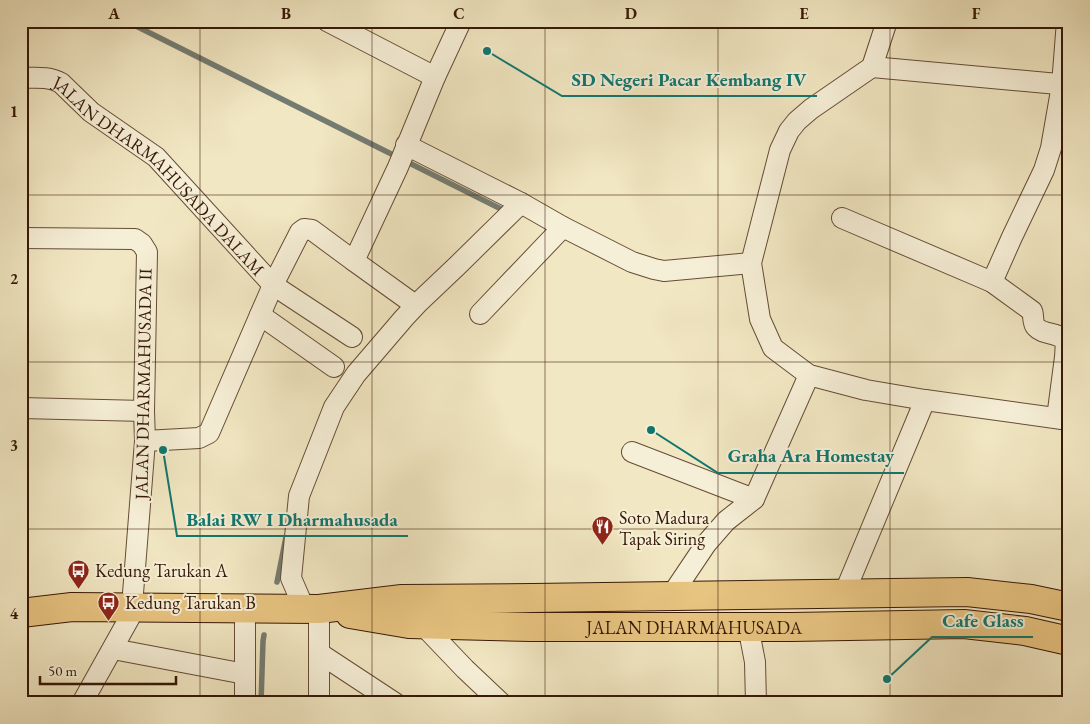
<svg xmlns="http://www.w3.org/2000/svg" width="1090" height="724" viewBox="0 0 1090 724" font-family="'EB Garamond',serif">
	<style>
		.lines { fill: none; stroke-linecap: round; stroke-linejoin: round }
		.stream { stroke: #747c72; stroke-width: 5.5 }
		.minor-casing { stroke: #664c35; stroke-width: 22 }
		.primary-casing { stroke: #371806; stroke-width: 30 }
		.minor { stroke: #f6efd7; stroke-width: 20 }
		.primary { stroke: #e8c481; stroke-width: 28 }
		.grid { fill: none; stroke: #371806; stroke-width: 1; stroke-opacity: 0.55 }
		.labels { text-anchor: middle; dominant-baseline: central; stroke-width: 4; stroke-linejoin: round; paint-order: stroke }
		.street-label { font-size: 18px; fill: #371806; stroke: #f6efd7 }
		.poi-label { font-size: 18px; fill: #371806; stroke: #f6efd7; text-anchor: start }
		.leader { fill: none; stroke: #0f766e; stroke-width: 2 }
		.callout-dot { fill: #0f766e; stroke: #f6efd7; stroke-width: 2 }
		.callout-label { font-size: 19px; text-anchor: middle; font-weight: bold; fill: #0f766e; stroke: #f6efd7; stroke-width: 4; stroke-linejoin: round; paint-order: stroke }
		.neatline { fill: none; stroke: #371806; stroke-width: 2 }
		.grid-label { font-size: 16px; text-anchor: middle; font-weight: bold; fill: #371806 }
	</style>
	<rect width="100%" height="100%" fill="#f1e7c2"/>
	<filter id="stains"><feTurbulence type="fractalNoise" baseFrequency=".004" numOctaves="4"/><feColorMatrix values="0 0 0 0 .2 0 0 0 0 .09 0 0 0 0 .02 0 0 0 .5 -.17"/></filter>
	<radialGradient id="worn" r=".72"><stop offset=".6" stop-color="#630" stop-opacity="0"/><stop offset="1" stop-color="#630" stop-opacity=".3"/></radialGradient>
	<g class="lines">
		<g class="stream">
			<polyline points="126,21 507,212"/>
			<polyline points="277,582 286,537"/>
			<polyline points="261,703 263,641 264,635"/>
		</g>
		<defs>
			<g id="minor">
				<polyline points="327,21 435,77"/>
				<polyline points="887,21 872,67 811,109 797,121 789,131 780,150 751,263 760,319 773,348 809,375 866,390 925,400 1069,420"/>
				<polyline points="872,67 1069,85"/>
				<path id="s1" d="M21,78C35,78 49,76 61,83L91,112L156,157L273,285L352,337"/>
				<polyline points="406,145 521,203 563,227 632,262 654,269 664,271 751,263"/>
				<path d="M842,218L992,282L1032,311C1034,315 1032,323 1036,327C1043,335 1058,332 1066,341L1065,357L1057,418"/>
				<polyline points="21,238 135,239 142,244 147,252 144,411 145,441 132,606 130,617 82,703"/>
				<polyline points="354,261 411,302"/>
				<polyline points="992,282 1012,237 1044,170 1051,148 1062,85 1067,21"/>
				<polyline points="480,314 563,227"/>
				<polyline points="260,315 334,367"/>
				<polyline points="21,408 144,411"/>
				<polyline points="145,441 199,438 209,433 273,285 300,232 304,229 312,230 354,261 398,167 435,77 461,21"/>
				<polyline points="632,452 754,499"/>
				<polyline points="844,594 925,400"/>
				<polyline points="671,596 706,544 726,521 754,499 809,375"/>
				<polyline points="245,608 245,703"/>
				<polyline points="304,608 291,578 299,496 334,407 356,374 404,318 419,302 458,265 521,203"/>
				<polyline points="422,624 465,669 501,703"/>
				<polyline points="748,626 755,662 756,703"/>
				<polyline points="113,649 245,674"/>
				<polyline points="319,653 395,703"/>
				<polyline points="319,703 319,609"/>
			</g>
			<g id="primary">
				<polyline points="21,613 72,607 319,609 402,599 532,598 967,592 1031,599 1069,607"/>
				<path id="s2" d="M350,614L409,624L531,627H792L964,624L1025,631L1069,641"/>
			</g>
		</defs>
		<use href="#minor" class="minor-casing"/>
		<use href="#primary" class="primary-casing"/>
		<use href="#minor" class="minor"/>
		<use href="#primary" class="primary"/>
	</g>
	<path class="grid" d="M200,21V703M372,21V703M545,21V703M718,21V703M890,21V703M21,195H1069M21,362H1069M21,529H1069"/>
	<defs>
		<symbol id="restaurant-pin" viewBox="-11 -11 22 30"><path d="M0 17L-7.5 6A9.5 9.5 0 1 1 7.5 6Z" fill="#8f2418" stroke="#f6efd7"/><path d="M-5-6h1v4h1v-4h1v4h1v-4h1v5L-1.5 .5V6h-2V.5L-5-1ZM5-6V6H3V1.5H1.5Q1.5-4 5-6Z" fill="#fff"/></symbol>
		<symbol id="bus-pin" viewBox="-11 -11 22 30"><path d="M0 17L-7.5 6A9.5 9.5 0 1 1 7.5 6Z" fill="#8f2418" stroke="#f6efd7"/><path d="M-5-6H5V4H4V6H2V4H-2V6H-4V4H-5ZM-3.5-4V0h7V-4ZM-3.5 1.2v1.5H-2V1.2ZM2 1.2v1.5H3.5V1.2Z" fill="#fff"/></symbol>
	</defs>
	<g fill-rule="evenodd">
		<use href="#restaurant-pin" x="590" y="514" width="25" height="34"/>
		<use href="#bus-pin" x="66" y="558" width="25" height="34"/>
		<use href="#bus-pin" x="96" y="590" width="25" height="34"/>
	</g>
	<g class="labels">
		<g class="street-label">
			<text stroke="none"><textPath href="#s1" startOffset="176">JALAN DHARMAHUSADA DALAM</textPath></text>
			<text transform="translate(143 384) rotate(-89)">JALAN DHARMAHUSADA II</text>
			<text stroke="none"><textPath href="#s2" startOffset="345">JALAN DHARMAHUSADA</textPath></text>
		</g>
		<g class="poi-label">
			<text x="619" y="517">Soto Madura<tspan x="619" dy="21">Tapak Siring</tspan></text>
			<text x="95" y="570">Kedung Tarukan A</text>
			<text x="125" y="602">Kedung Tarukan B</text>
		</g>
	</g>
	<path class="leader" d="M487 51L562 96H817M651 430L718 473H904M163 450L177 536H408M887 679L932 637H1033"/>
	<g class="callout-dot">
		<circle cx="487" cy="51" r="5"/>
		<circle cx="651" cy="430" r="5"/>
		<circle cx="163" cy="450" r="5"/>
		<circle cx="887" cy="679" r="5"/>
	</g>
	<g class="callout-label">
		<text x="689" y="86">SD Negeri Pacar Kembang IV</text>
		<text x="811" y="462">Graha Ara Homestay</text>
		<text x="292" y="526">Balai RW I Dharmahusada</text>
		<text x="983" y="627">Cafe Glass</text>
	</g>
	<rect width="1090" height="724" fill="none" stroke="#f1e7c2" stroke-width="55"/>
	<path d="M40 676v8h136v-8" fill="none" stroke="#371806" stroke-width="2.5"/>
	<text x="48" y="676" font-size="15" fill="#371806" stroke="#f6efd7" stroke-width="4" paint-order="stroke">50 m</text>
	<rect x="28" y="28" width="1034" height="668" class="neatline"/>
	<g class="grid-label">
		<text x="114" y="19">A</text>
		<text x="286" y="19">B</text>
		<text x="459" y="19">C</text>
		<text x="631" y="19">D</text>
		<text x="804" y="19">E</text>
		<text x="976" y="19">F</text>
		<text x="14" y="117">1</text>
		<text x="14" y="284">2</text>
		<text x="14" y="451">3</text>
		<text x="14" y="619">4</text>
	</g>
	<rect width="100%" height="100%" filter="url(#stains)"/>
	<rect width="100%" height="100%" fill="url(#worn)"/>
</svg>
